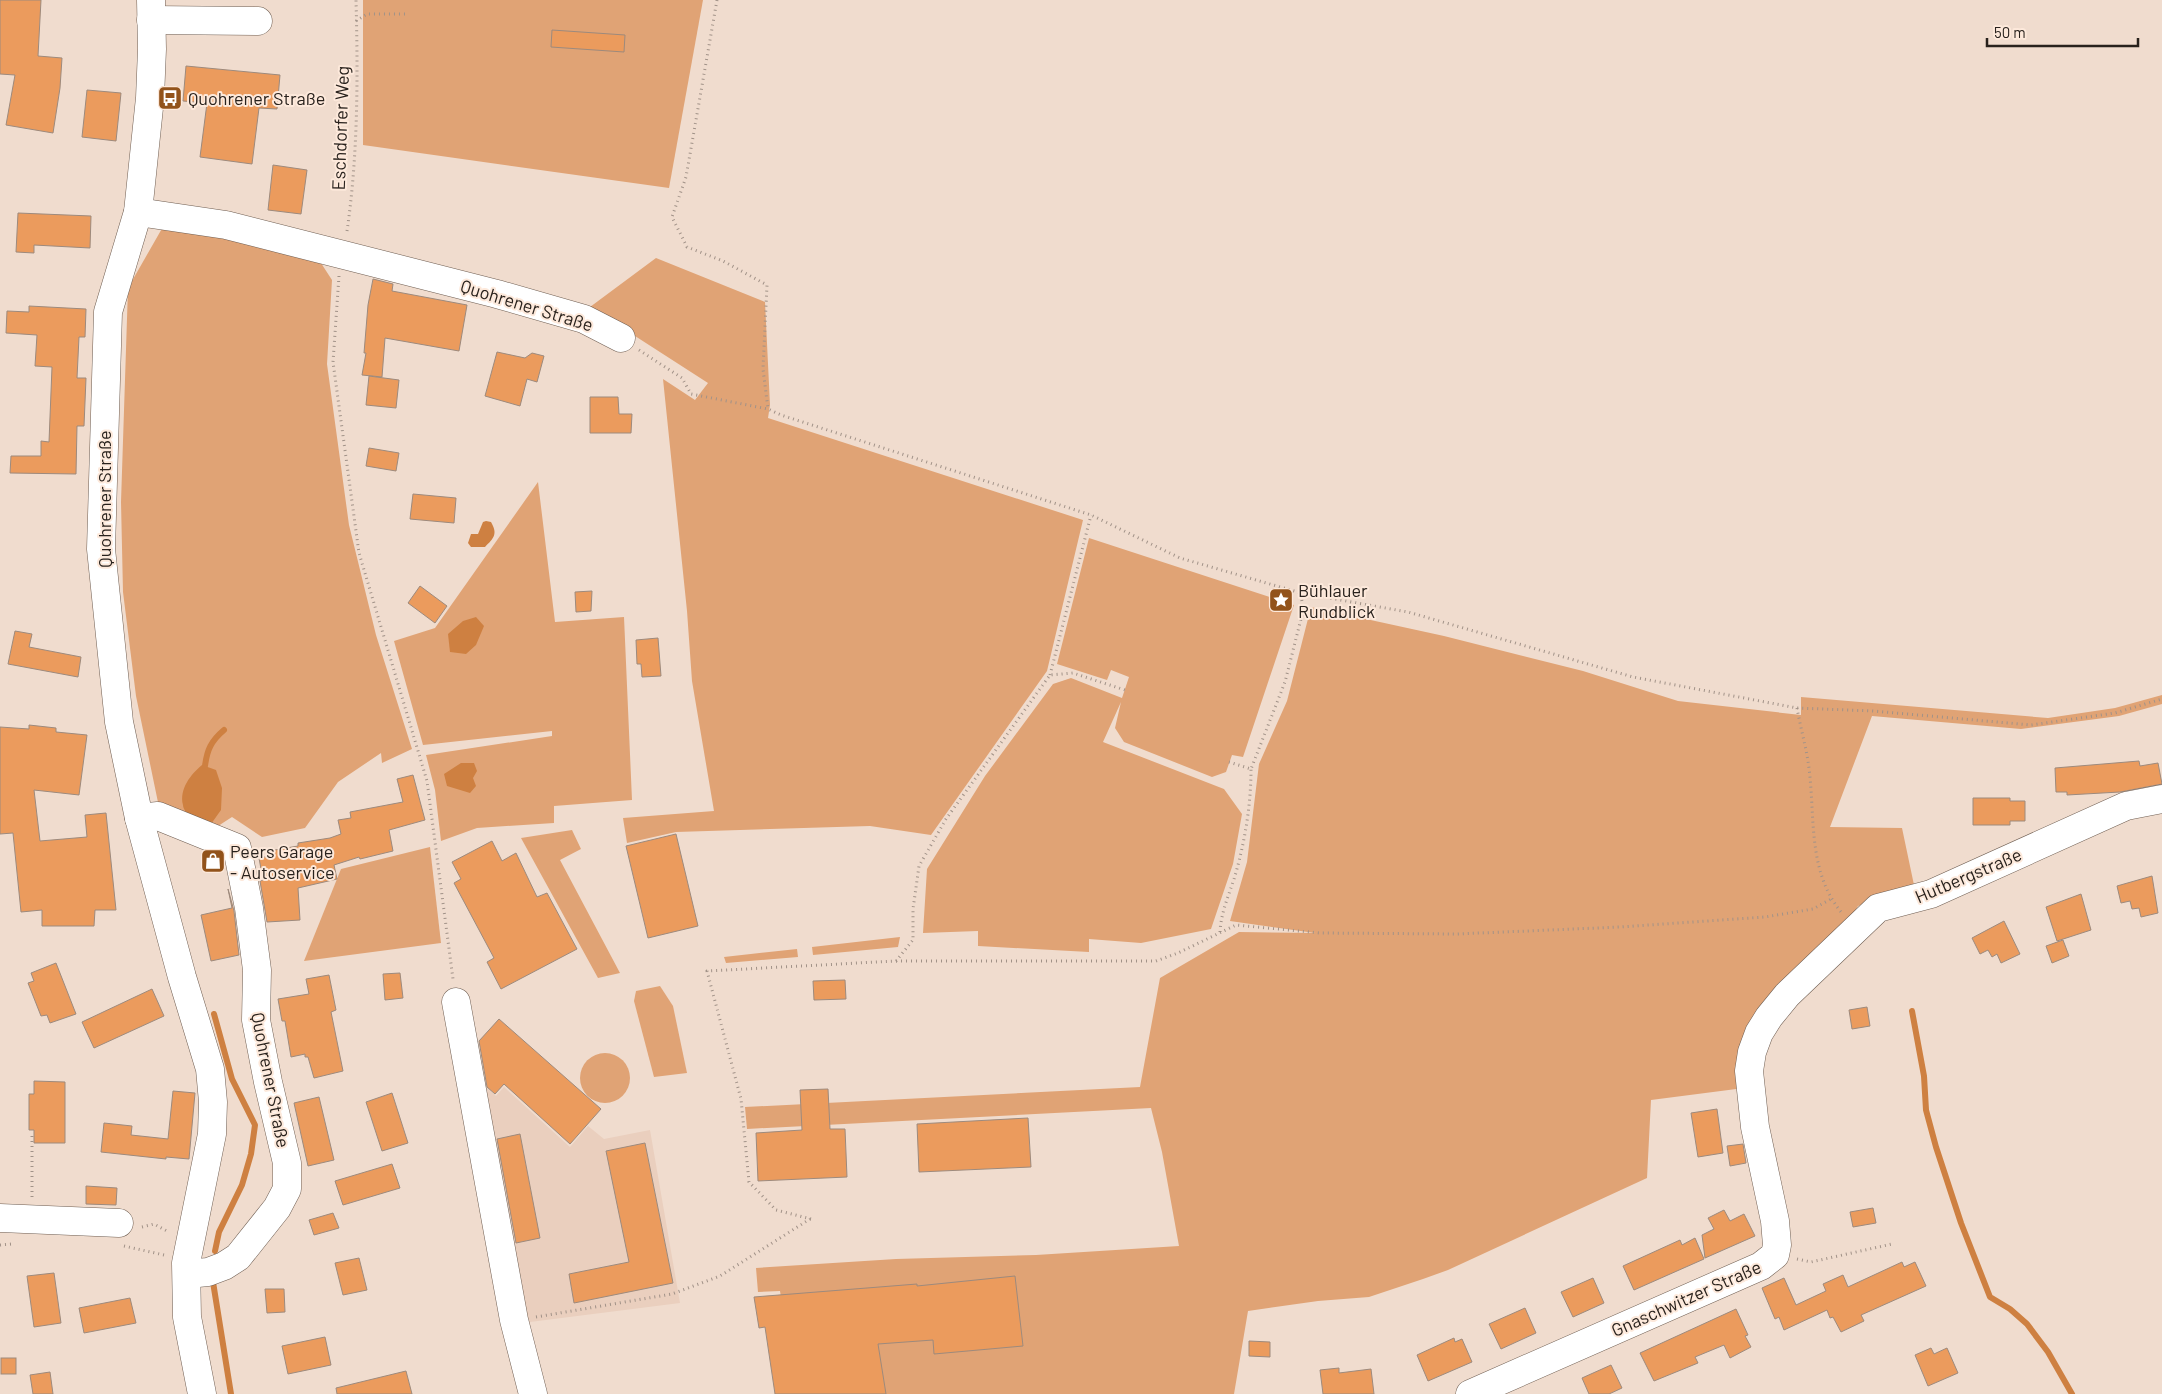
<svg xmlns="http://www.w3.org/2000/svg" width="2162" height="1394" viewBox="0 0 2162 1394" font-family="Barlow,sans-serif">
	<style>
		.built { fill: #eacfbe }
		.green { fill: #e0a375 }
		.water { fill: #ce8041 }
		.lines { fill: none; stroke-linecap: round; stroke-linejoin: round }
		.stream { stroke: #ce8041; stroke-width: 6 }
		.building { fill: #eb9b5d; stroke: #9d8a7d }
		.minor-casing { stroke: #6f5e52; stroke-width: 29 }
		.path { stroke: #a19288; stroke-width: 3; stroke-dasharray: 1 4; stroke-linecap: butt }
		.minor { stroke: #fff; stroke-width: 28 }
		.labels { text-anchor: middle; dominant-baseline: central; stroke-width: 4; stroke-linejoin: round; paint-order: stroke }
		.poi-label { font-size: 18px; fill: #28211c; stroke: #fde9db; text-anchor: start }
		.street-label { font-size: 18px; fill: #28211c; stroke: #fde9db }
	</style>
	<rect width="100%" height="100%" fill="#f0dcce"/>
	<polygon class="built" points="474,1076 496,1096 504,1087 570,1147 588,1126 604,1139 650,1130 680,1303 522,1323"/>
	<g class="green">
		<polygon points="363,0 703,0 669,188 363,145"/>
		<polygon points="164,225 319,260 332,280 327,364 349,525 376,635 412,749 382,763 381,753 338,782 305,828 262,837 232,817 215,828 160,812 136,696 123,592 121,502 128,288"/>
		<polygon points="656,258 765,302 770,405 768,418 1083,520 1047,671 931,835 870,826 676,832 627,843 623,818 714,811 692,681 687,611 663,379 695,400 708,383 590,307"/>
		<polygon points="538,482 555,622 624,617 632,800 554,806 554,823 477,828 441,841 435,790 426,755 552,736 552,731 423,745 394,641 435,628"/>
		<polygon points="1089,538 1294,605 1243,757 1232,755 1226,772 1212,777 1124,742 1115,728 1121,702 1103,742 1224,789 1242,814 1233,864 1211,929 1141,943 1089,939 1089,952 978,946 978,931 923,933 927,869 985,776 1053,684 1071,678 1122,698 1129,677 1111,670 1107,680 1057,664"/>
		<polygon points="1311,607 1444,636 1583,671 1678,701 1801,715 1801,697 2048,718 2115,708 2162,695 2162,704 2119,716 2021,729 1872,716 1830,827 1902,828 1914,885 1858,906 1837,939 1779,992 1744,1088 1651,1100 1647,1178 1448,1270 1423,1279 1369,1297 1318,1301 1248,1311 1234,1394 797,1394 780,1291 758,1292 756,1268 896,1259 1036,1255 1179,1246 1162,1152 1151,1108 747,1129 745,1107 1140,1087 1160,978 1239,932 1315,933 1230,921 1247,862 1259,764 1287,701"/>
		<polygon points="572,830 581,849 560,860 620,973 598,978 521,838"/>
		<polygon points="430,847 441,943 304,961 341,869"/>
		<polygon points="900,937 898,947 813,955 812,947"/>
		<polygon points="797,949 798,957 726,963 724,957"/>
		<polygon points="660,986 673,1006 687,1073 654,1077 634,1001 636,991"/>
		<circle cx="605" cy="1078" r="25"/>
	</g>
	<g class="water">
		<path d="M486,521L491,522C498,534 494,538 485,547H471L468,543L471,534H478L483,522Z"/>
		<polygon points="476,617 484,626 476,645 466,654 450,652 448,634 463,621"/>
		<polygon points="461,763 474,763 477,771 473,778 476,786 470,793 447,786 444,774"/>
		<path d="M202,765L216,770L222,788L221,810L211,824L189,816C187,813 183,809 183,805C179,789 191,774 202,765Z"/>
	</g>
	<g class="lines">
		<g class="stream">
			<path d="M205,766C207,750 211,741 224,730"/>
			<polyline points="1912,1011 1924,1076 1926,1110 1936,1147 1961,1223 1990,1297 2010,1309 2027,1324 2048,1352 2072,1394"/>
			<polyline points="214,1014 232,1079 255,1125 251,1154 242,1185 219,1232 215,1251"/>
			<polyline points="213,1282 231,1394"/>
		</g>
	</g>
	<g class="building">
		<polygon points="0,0 41,0 38,56 62,58 60,88 53,133 6,125 15,75 0,74"/>
		<polygon points="552,30 625,35 624,52 551,47"/>
		<polygon points="186,66 280,75 277,109 259,108 252,164 200,157 207,103 183,101"/>
		<polygon points="87,90 121,93 116,141 82,137"/>
		<polygon points="273,165 307,170 301,214 268,210"/>
		<polygon points="18,213 91,216 90,248 34,245 34,253 16,252"/>
		<polygon points="373,279 393,284 392,291 467,305 459,351 385,338 382,377 362,375 366,353 364,353 368,305"/>
		<polygon points="29,306 86,309 85,337 79,337 77,378 86,378 84,426 77,426 76,474 10,473 11,456 41,456 41,441 49,442 52,367 35,366 37,335 6,333 7,311 29,312"/>
		<polygon points="497,352 525,358 532,353 544,356 537,382 527,379 520,406 485,396"/>
		<polygon points="369,376 399,380 396,408 366,405"/>
		<polygon points="590,397 618,397 619,414 632,414 631,433 590,433"/>
		<polygon points="369,448 399,453 396,471 366,466"/>
		<polygon points="413,494 456,498 454,523 410,519"/>
		<polygon points="420,586 447,606 435,623 408,603"/>
		<polygon points="592,591 591,611 576,612 575,592"/>
		<polygon points="15,631 32,634 29,647 81,657 78,677 8,664"/>
		<polygon points="658,638 661,676 642,677 641,664 637,664 636,640"/>
		<polygon points="29,725 56,728 56,732 87,735 79,795 34,790 40,841 87,837 85,815 106,813 116,910 95,910 94,926 42,926 42,910 21,912 13,833 0,834 0,727 29,729"/>
		<polygon points="2139,761 2140,766 2158,763 2162,784 2120,792 2067,795 2067,792 2056,792 2055,768"/>
		<polygon points="413,775 425,820 389,830 393,851 360,859 359,857 334,865 337,879 298,888 300,920 267,922 260,881 263,880 259,858 270,856 269,851 298,846 298,843 330,838 341,834 338,820 351,818 350,812 403,802 397,779"/>
		<polygon points="1973,798 2010,798 2010,801 2025,801 2025,821 2010,821 2010,825 1973,825"/>
		<polygon points="676,834 698,926 648,938 626,846"/>
		<polygon points="492,841 502,861 516,853 537,897 547,893 577,949 501,989 487,962 494,958 454,883 461,879 452,862"/>
		<polygon points="2152,876 2158,913 2141,917 2139,908 2132,909 2130,901 2121,903 2117,886"/>
		<polygon points="228,889 234,911 239,955 211,961 201,915 232,908"/>
		<polygon points="2081,894 2091,930 2057,941 2046,907"/>
		<polygon points="2004,921 2020,954 2001,963 1997,954 1992,957 1988,950 1980,954 1972,938"/>
		<polygon points="2063,940 2069,956 2052,963 2046,946"/>
		<polygon points="56,963 76,1014 50,1023 47,1015 41,1016 28,983 34,981 31,973"/>
		<polygon points="400,973 403,998 385,1000 383,974"/>
		<polygon points="329,975 336,1010 331,1012 343,1071 314,1078 308,1057 305,1057 305,1054 291,1057 285,1021 282,1021 278,999 309,994 306,979"/>
		<polygon points="845,980 846,999 814,1000 813,981"/>
		<polygon points="152,989 164,1016 94,1048 82,1022"/>
		<polygon points="1867,1007 1870,1026 1852,1029 1849,1010"/>
		<polygon points="499,1019 601,1109 570,1144 504,1084 495,1094 487,1087 479,1041"/>
		<polygon points="34,1081 65,1082 65,1143 34,1143 34,1130 29,1130 29,1094 34,1094"/>
		<polygon points="828,1089 830,1129 845,1129 847,1177 758,1181 756,1133 802,1130 800,1090"/>
		<polygon points="173,1091 195,1093 189,1159 166,1157 166,1159 101,1152 104,1123 132,1126 131,1135 168,1139"/>
		<polygon points="392,1093 408,1143 382,1151 366,1102"/>
		<polygon points="319,1097 334,1160 308,1166 294,1103"/>
		<polygon points="1717,1109 1723,1153 1698,1157 1691,1113"/>
		<polygon points="1028,1118 1031,1167 919,1172 917,1124"/>
		<polygon points="520,1134 540,1238 516,1243 497,1139"/>
		<polygon points="645,1143 673,1283 574,1303 569,1274 629,1262 606,1151"/>
		<polygon points="1743,1144 1746,1163 1730,1166 1727,1146"/>
		<polygon points="392,1164 400,1188 343,1205 335,1181"/>
		<polygon points="86,1186 117,1188 116,1205 86,1204"/>
		<polygon points="1873,1208 1876,1223 1853,1227 1850,1212"/>
		<polygon points="1724,1210 1730,1221 1744,1214 1755,1236 1705,1258 1702,1235 1714,1229 1708,1218"/>
		<polygon points="333,1213 339,1228 314,1235 309,1220"/>
		<polygon points="1695,1238 1704,1259 1634,1290 1623,1266 1680,1240 1682,1245"/>
		<polygon points="359,1258 367,1290 343,1295 335,1263"/>
		<polygon points="1902,1262 1904,1267 1915,1262 1926,1286 1861,1315 1864,1321 1841,1332 1833,1317 1830,1318 1827,1310 1784,1330 1779,1317 1775,1319 1762,1288 1784,1278 1796,1305 1826,1291 1823,1284 1843,1275 1848,1287"/>
		<polygon points="54,1273 61,1323 34,1327 27,1276"/>
		<polygon points="1015,1276 1023,1346 934,1354 933,1340 878,1344 886,1394 775,1394 765,1327 759,1328 754,1297 917,1284 917,1286"/>
		<polygon points="1593,1278 1604,1303 1573,1317 1561,1292"/>
		<polygon points="265,1289 284,1289 285,1312 267,1313"/>
		<polygon points="130,1298 136,1323 84,1333 79,1308"/>
		<polygon points="1525,1308 1536,1333 1501,1349 1489,1324"/>
		<polygon points="1736,1309 1748,1335 1745,1336 1751,1347 1730,1358 1724,1345 1695,1357 1698,1363 1654,1381 1640,1353"/>
		<polygon points="325,1337 331,1365 288,1374 282,1346"/>
		<polygon points="1454,1338 1455,1342 1462,1339 1472,1362 1428,1381 1417,1355"/>
		<polygon points="1249,1341 1270,1342 1270,1357 1249,1356"/>
		<polygon points="1931,1348 1934,1354 1947,1348 1958,1373 1928,1386 1915,1355"/>
		<rect x="1" y="1358" width="15" height="16"/>
		<polygon points="1611,1365 1622,1388 1609,1394 1589,1394 1582,1378"/>
		<polygon points="1339,1368 1339,1373 1371,1369 1374,1394 1323,1394 1320,1370"/>
		<polygon points="406,1371 412,1394 337,1394 336,1388"/>
		<polygon points="50,1372 53,1394 33,1394 30,1375"/>
	</g>
	<g class="lines">
		<defs>
			<g id="minor">
				<polyline points="151,0 152,49 150,98 138,212 108,312 101,549 119,722 139,818 182,977 210,1069 213,1102 212,1134 186,1263 187,1317 202,1394"/>
				<polyline points="151,20 258,21"/>
				<polyline points="138,212 226,225 497,294 584,319 621,338"/>
				<polyline points="139,818 158,816 237,848 249,908 257,970 256,1020 268,1082 287,1163 287,1189 277,1208 238,1257 224,1266 208,1272 187,1274"/>
				<polyline points="456,1002 514,1320 533,1394"/>
				<polyline points="0,1218 119,1223"/>
				<polyline points="1470,1394 1761,1266 1775,1255 1777,1245 1775,1221 1755,1127 1749,1071 1752,1052 1759,1033 1769,1017 1787,995 1878,908 1931,894 2126,806 2162,799"/>
			</g>
		</defs>
		<use href="#minor" class="minor-casing"/>
		<g class="path">
			<polyline points="717,0 686,177 672,217 687,247 723,261 767,285 763,369 768,409"/>
			<polyline points="356,21 367,14 405,14"/>
			<path d="M347,231C358,156 358,76 356,0"/>
			<polyline points="339,276 333,362 359,553 427,781 453,979"/>
			<polyline points="639,350 682,378 691,394 768,409 781,415 1091,515 1180,558 1301,593 1303,611 1285,682 1251,769 1229,762"/>
			<polyline points="1301,593 1408,612 1633,677 1797,708 1873,711 2031,725 2115,713 2162,699"/>
			<polyline points="1050,675 1091,515"/>
			<path d="M1797,708C1800,725 1805,743 1808,761C1816,812 1806,869 1841,912"/>
			<path d="M1220,932C1221,912 1229,895 1235,876C1245,841 1251,805 1251,769"/>
			<polyline points="896,961 1156,961 1178,953 1236,925 1320,933 1457,934 1620,927 1765,917 1813,909 1831,899"/>
			<polyline points="32,1136 32,1198"/>
			<polyline points="811,1219 776,1210 749,1182 741,1099 707,971 896,961 913,940 913,909 919,866 946,819 1050,675 1073,673 1125,690"/>
			<polyline points="142,1227 154,1224 167,1231"/>
			<polyline points="0,1245 12,1244"/>
			<polyline points="124,1246 164,1255"/>
			<polyline points="1797,1259 1811,1262 1892,1244"/>
			<polyline points="536,1317 672,1294 720,1276 810,1219"/>
		</g>
		<use href="#minor" class="minor"/>
	</g>
	<defs>
		<symbol id="bus-square" viewBox="-11 -11 22 22"><rect x="-9" y="-9" width="18" height="18" rx="4" fill="#92531b" stroke="#fde9db"/><path d="M-5-6H5V4H4V6H2V4H-2V6H-4V4H-5ZM-3.5-4V0h7V-4ZM-3.5 1.2v1.5H-2V1.2ZM2 1.2v1.5H3.5V1.2Z" fill="#fff"/></symbol>
		<symbol id="sight-square" viewBox="-11 -11 22 22"><rect x="-9" y="-9" width="18" height="18" rx="4" fill="#92531b" stroke="#fde9db"/><path d="M0-6L1.8-2.2L6-1.7L2.9 1.2L3.7 5.4L0 3.3L-3.7 5.4L-2.9 1.2L-6-1.7L-1.8-2.2Z" fill="#fff"/></symbol>
		<symbol id="shop-square" viewBox="-11 -11 22 22"><rect x="-9" y="-9" width="18" height="18" rx="4" fill="#92531b" stroke="#fde9db"/><path d="M-5-2.5h2.3a2.7 3.5 0 0 1 5.4 0H5L5.5 6h-11ZM-1.5-2.5h3a1.5 2.3 0 0 0-3 0Z" fill="#fff"/></symbol>
	</defs>
	<g fill-rule="evenodd">
		<use href="#bus-square" x="156" y="84" width="28" height="28"/>
		<use href="#sight-square" x="1267" y="586" width="28" height="28"/>
		<use href="#shop-square" x="199" y="847" width="28" height="28"/>
	</g>
	<g class="labels">
		<g class="poi-label">
			<text x="188" y="98">Quohrener Straße</text>
			<text x="1298" y="590">Bühlauer<tspan x="1298" dy="21">Rundblick</tspan></text>
			<text x="230" y="851">Peers Garage<tspan x="230" dy="21">- Autoservice</tspan></text>
		</g>
		<g class="street-label">
			<text transform="translate(340 128) rotate(-88)">Eschdorfer Weg</text>
			<text transform="translate(527 305) rotate(17)">Quohrener Straße</text>
			<text transform="translate(104 499) rotate(-90)">Quohrener Straße</text>
			<text transform="translate(1968 875) rotate(-23)">Hutbergstraße</text>
			<text transform="translate(271 1080) rotate(79)">Quohrener Straße</text>
			<text transform="translate(1686 1298) rotate(-24)">Gnaschwitzer Straße</text>
		</g>
	</g>
	<path d="M1987 38v8h151v-8" fill="none" stroke="#28211c" stroke-width="2.5"/>
	<text x="1994" y="38" font-size="15" fill="#28211c" stroke="#fde9db" stroke-width="4" paint-order="stroke">50 m</text>
</svg>
